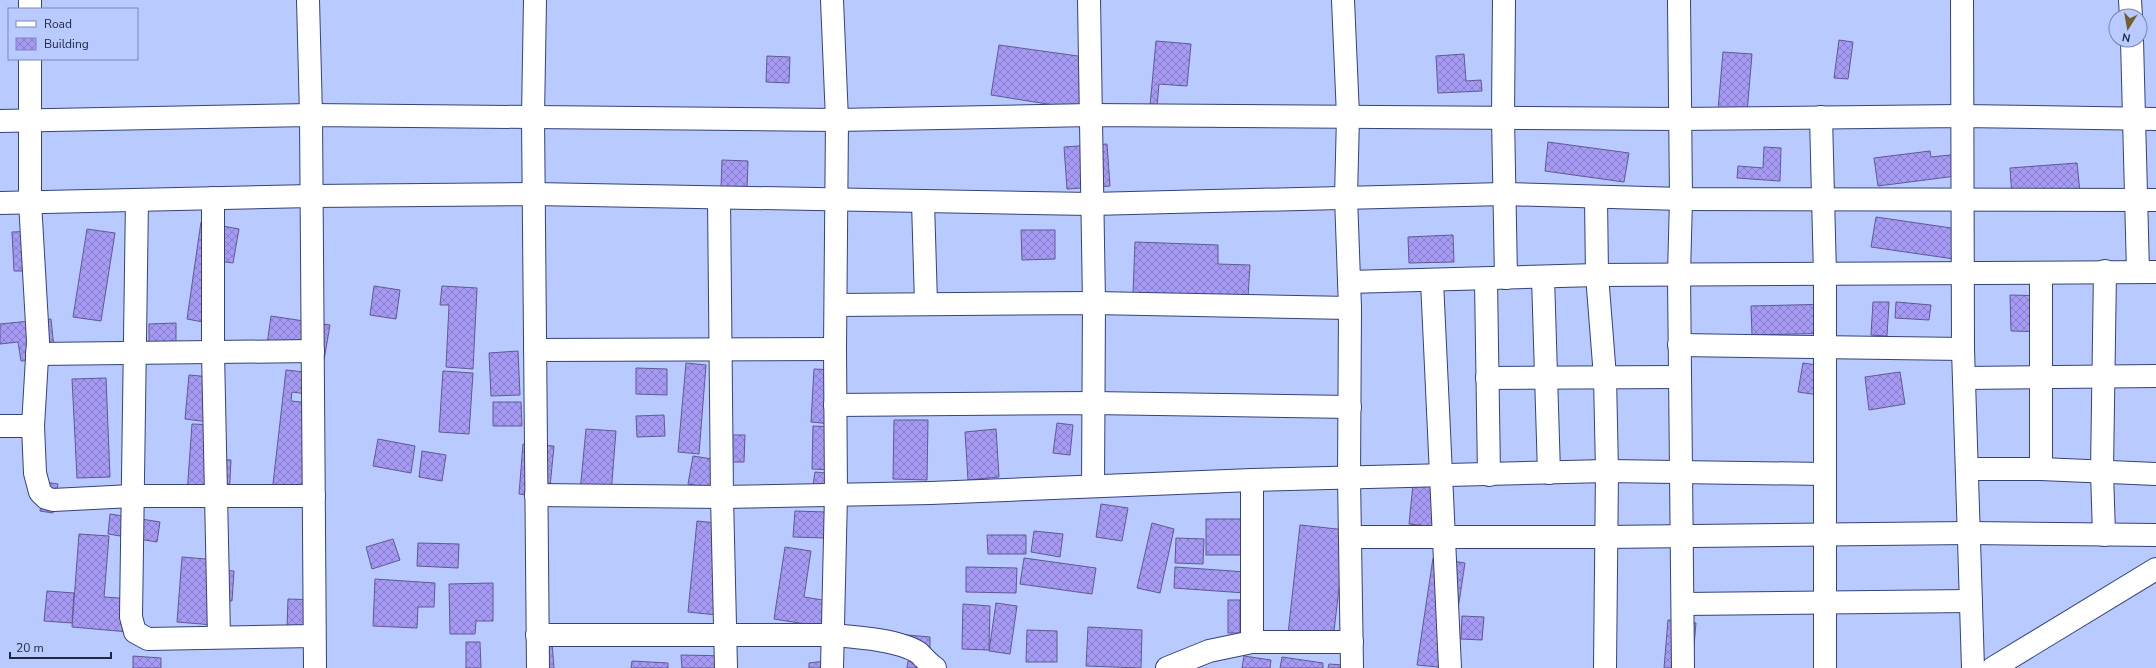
<svg xmlns="http://www.w3.org/2000/svg" width="2156" height="668" viewBox="0 0 2156 668" font-family="'Nunito Sans',sans-serif">
	<style>
		.building { fill: url(#building-cross-hatch); stroke: #615894 }
		.lines { fill: none; stroke-linecap: round; stroke-linejoin: round }
		.minor-casing { stroke: #34447b; stroke-width: 24 }
		.minor { stroke: #fff; stroke-width: 22 }
	</style>
	<defs>
		<pattern id="building-cross-hatch" width="8" height="8" patternUnits="userSpaceOnUse"><rect width="8" height="8" fill="#a79af5"/><path d="M0 0l8 8M0 8l8-8" fill="none" stroke="#877ec8"/></pattern>
	</defs>
	<rect width="100%" height="100%" fill="#b8cafe"/>
	<g class="building">
		<polygon points="1839,40 1853,42 1848,79 1834,78"/>
		<polygon points="1156,41 1191,44 1187,86 1159,84 1157,107 1150,106"/>
		<polygon points="999,45 1099,59 1091,111 991,95"/>
		<polygon points="1723,52 1752,54 1747,113 1718,110"/>
		<polygon points="1464,54 1466,81 1481,80 1482,91 1438,93 1436,56"/>
		<polygon points="767,56 790,57 789,83 766,82"/>
		<polygon points="1548,142 1629,153 1624,182 1545,171"/>
		<polygon points="1107,144 1110,186 1067,189 1064,147"/>
		<polygon points="1764,147 1781,148 1780,181 1737,178 1738,166 1763,168"/>
		<polygon points="1930,151 1931,157 1960,154 1964,175 1878,186 1874,158"/>
		<polygon points="722,160 748,161 747,190 721,189"/>
		<polygon points="2077,163 2080,192 2012,197 2010,168"/>
		<polygon points="1876,217 1965,230 1961,260 1871,247"/>
		<polygon points="201,222 239,229 233,263 218,261 208,323 187,319"/>
		<polygon points="87,229 115,233 101,321 73,317"/>
		<polygon points="1021,230 1055,230 1055,259 1022,260"/>
		<polygon points="38,231 26,271 14,271 12,232"/>
		<polygon points="1453,235 1454,262 1409,263 1408,237"/>
		<polygon points="1135,242 1218,245 1218,264 1250,265 1248,297 1133,293"/>
		<polygon points="374,286 400,290 396,319 370,315"/>
		<polygon points="442,286 477,288 473,369 446,367 449,305 440,305"/>
		<polygon points="2010,295 2048,296 2048,332 2011,331"/>
		<polygon points="1873,302 1889,302 1887,336 1871,335"/>
		<polygon points="1896,302 1931,305 1929,320 1895,318"/>
		<polygon points="1834,304 1835,333 1752,335 1751,306"/>
		<polygon points="271,316 330,325 324,360 266,352"/>
		<polygon points="51,319 55,358 21,361 18,342 0,344 0,324"/>
		<polygon points="176,323 176,355 149,355 149,324"/>
		<polygon points="518,351 520,395 491,396 489,353"/>
		<polygon points="686,363 706,365 699,454 678,452"/>
		<polygon points="1803,363 1830,367 1826,396 1798,392"/>
		<polygon points="636,368 667,369 667,395 636,394"/>
		<polygon points="814,369 835,370 832,424 811,422"/>
		<polygon points="286,370 323,374 321,396 292,392 291,401 311,403 300,504 271,501"/>
		<polygon points="443,371 473,373 469,434 439,432"/>
		<polygon points="1900,372 1905,404 1869,410 1865,377"/>
		<polygon points="189,375 222,378 217,423 185,419"/>
		<polygon points="106,378 110,477 77,478 72,379"/>
		<polygon points="493,402 521,402 522,426 493,426"/>
		<polygon points="664,415 665,436 637,437 636,416"/>
		<polygon points="894,420 928,420 927,480 893,479"/>
		<polygon points="1057,423 1073,425 1070,455 1053,453"/>
		<polygon points="192,424 217,425 215,459 231,460 229,498 187,494"/>
		<polygon points="813,426 835,427 834,470 812,469"/>
		<polygon points="586,429 616,431 611,494 580,492"/>
		<polygon points="996,429 999,477 968,480 965,432"/>
		<polygon points="728,435 745,435 744,462 727,462"/>
		<polygon points="378,439 415,446 411,473 373,466"/>
		<polygon points="523,444 554,446 549,497 519,494"/>
		<polygon points="422,451 446,455 442,481 419,477"/>
		<polygon points="693,456 725,461 720,489 688,484"/>
		<polygon points="815,472 836,474 834,494 812,492"/>
		<polygon points="45,482 58,484 53,513 40,511"/>
		<polygon points="1413,484 1442,486 1438,527 1409,524"/>
		<polygon points="1101,504 1128,508 1122,541 1096,537"/>
		<polygon points="795,511 826,512 825,538 793,537"/>
		<polygon points="110,514 160,522 157,542 108,534"/>
		<rect x="1206" y="519" width="46" height="36"/>
		<polygon points="697,521 726,524 717,615 688,612"/>
		<polygon points="1152,523 1174,529 1160,593 1137,588"/>
		<polygon points="1300,525 1346,530 1333,639 1288,634"/>
		<polygon points="1034,531 1063,534 1060,557 1031,552"/>
		<polygon points="79,534 109,536 104,597 132,599 129,632 72,627"/>
		<polygon points="987,535 1026,535 1026,554 988,554"/>
		<polygon points="1176,538 1204,539 1203,564 1175,563"/>
		<polygon points="393,539 400,560 372,569 366,547"/>
		<polygon points="418,543 459,544 458,568 417,566"/>
		<polygon points="785,547 811,551 804,597 835,602 831,628 774,619"/>
		<polygon points="182,557 218,560 213,625 177,622"/>
		<polygon points="1024,558 1096,568 1092,594 1020,584"/>
		<polygon points="1433,558 1465,563 1449,668 1417,665"/>
		<polygon points="966,567 1017,568 1016,593 966,592"/>
		<polygon points="1175,567 1246,572 1245,593 1174,588"/>
		<polygon points="219,570 234,571 232,601 216,600"/>
		<polygon points="375,579 435,583 434,607 418,607 417,628 373,626"/>
		<polygon points="493,583 493,621 476,621 475,634 450,634 449,584"/>
		<polygon points="47,591 74,593 72,623 44,621"/>
		<polygon points="288,599 320,600 319,629 287,629"/>
		<rect x="1228" y="600" width="12" height="33"/>
		<polygon points="996,603 1017,606 1010,654 989,651"/>
		<polygon points="963,604 990,606 989,650 962,649"/>
		<polygon points="1462,616 1484,617 1482,640 1461,639"/>
		<polygon points="1668,620 1696,623 1692,668 1664,668"/>
		<polygon points="1088,627 1142,630 1141,668 1086,666"/>
		<polygon points="1027,630 1057,631 1057,662 1026,662"/>
		<polygon points="896,634 930,637 930,652"/>
		<polygon points="466,642 480,642 481,668 466,668"/>
		<polygon points="540,643 552,643 554,668 542,668"/>
		<polygon points="681,655 730,656 730,668 682,668"/>
		<polygon points="133,656 161,658 161,668 133,668"/>
		<polygon points="1244,656 1271,660 1270,668 1242,668"/>
		<polygon points="1282,657 1323,663 1323,668 1280,668"/>
		<polygon points="632,661 668,663 668,668 631,668"/>
		<polygon points="825,661 826,668 809,668 809,663"/>
		<polygon points="908,661 942,664 942,668 907,668"/>
		<polygon points="1329,664 1343,665 1343,668 1328,668"/>
	</g>
	<g class="lines">
		<defs>
			<g id="minor">
				<polyline points="30,0 30,9"/>
				<polyline points="308,0 311,115 315,668"/>
				<polyline points="535,0 533,117 538,668"/>
				<polyline points="1089,0 1094,303 1093,486"/>
				<polyline points="1343,0 1348,116 1346,197 1350,308 1349,477 1352,668"/>
				<polyline points="1504,0 1503,117 1506,278"/>
				<polyline points="1679,0 1681,199 1679,275 1683,668"/>
				<polyline points="1962,0 1963,349 1973,668"/>
				<polyline points="2130,0 2131,16"/>
				<polyline points="2132,40 2138,272"/>
				<polyline points="30,59 30,202 38,341 33,426 35,473 40,492 46,498 53,500 132,496 314,496"/>
				<polyline points="1821,117 1825,275 1825,668"/>
				<polyline points="0,121 311,115 837,120 1091,115 1679,119 1961,116 2156,119"/>
				<polyline points="213,198 213,352 219,637"/>
				<polyline points="719,198 722,497 726,668"/>
				<polyline points="1596,198 1597,275 1605,377 1607,471 1605,668"/>
				<polyline points="137,200 131,617 135,632 148,639 314,636"/>
				<polyline points="923,202 926,303"/>
				<polyline points="0,203 312,196 534,194 1091,204 1504,194 1681,199 2156,200"/>
				<polyline points="2041,273 2041,469"/>
				<polyline points="1543,277 1549,473"/>
				<polyline points="1486,280 1489,475"/>
				<polyline points="1432,281 1450,668"/>
				<polyline points="1349,282 1597,275 2156,272"/>
				<polyline points="836,305 1094,303 1350,308"/>
				<polyline points="1679,345 1963,349"/>
				<polyline points="535,350 835,349"/>
				<polyline points="37,354 313,351"/>
				<polyline points="1487,378 1679,377"/>
				<polyline points="1964,378 2156,376"/>
				<polyline points="835,405 1093,403 1350,407"/>
				<polyline points="0,426 33,426"/>
				<polyline points="1967,469 2041,469 2156,474"/>
				<polyline points="536,495 722,497 931,493 1252,480 1607,471 1825,474"/>
				<polyline points="2104,535 2102,471 2105,271"/>
				<polyline points="1350,537 1606,537 1969,533 2156,535"/>
				<polyline points="1683,604 1971,601"/>
				<path d="M537,635H833C856,637 900,640 919,653C924,658 929,664 935,668"/>
				<polyline points="1252,642 1252,480"/>
				<polyline points="832,668 836,495 835,349 837,120 832,0"/>
				<polyline points="1167,668 1209,651 1252,642 1352,642"/>
				<polyline points="1993,668 2156,569"/>
			</g>
		</defs>
		<use href="#minor" class="minor-casing"/>
		<use href="#minor" class="minor"/>
	</g>
	<rect x="8" y="8" width="130" height="52" fill="#b8cafe" stroke="#7b89b2"/>
	<rect x="16" y="21" width="20" height="6" fill="#ffffff" stroke="#7b89b2"/>
	<text x="44" y="28" font-size="12" fill="#1f273f">Road</text>
	<rect x="16" y="38" width="20" height="12" fill="url(#building-cross-hatch)" stroke="#7b89b2"/>
	<text x="44" y="48" font-size="12" fill="#1f273f">Building</text>
	<g transform="translate(2128 28) rotate(191)"><circle r="19" fill="#b8cafe" stroke="#7b89b2"/>
	<path d="M0-3L7 15L0 10L-7 15Z" fill="#715f2d"/>
	<text y="-6" font-size="11" font-weight="bold" text-anchor="middle" fill="#1f273f">N</text>
	</g>
	<path d="M10 652v6h101v-6" fill="none" stroke="#1f273f" stroke-width="2"/>
	<text x="16" y="652" font-size="12" fill="#1f273f" stroke="#b8cafe" stroke-width="3" paint-order="stroke">20 m</text>
</svg>
